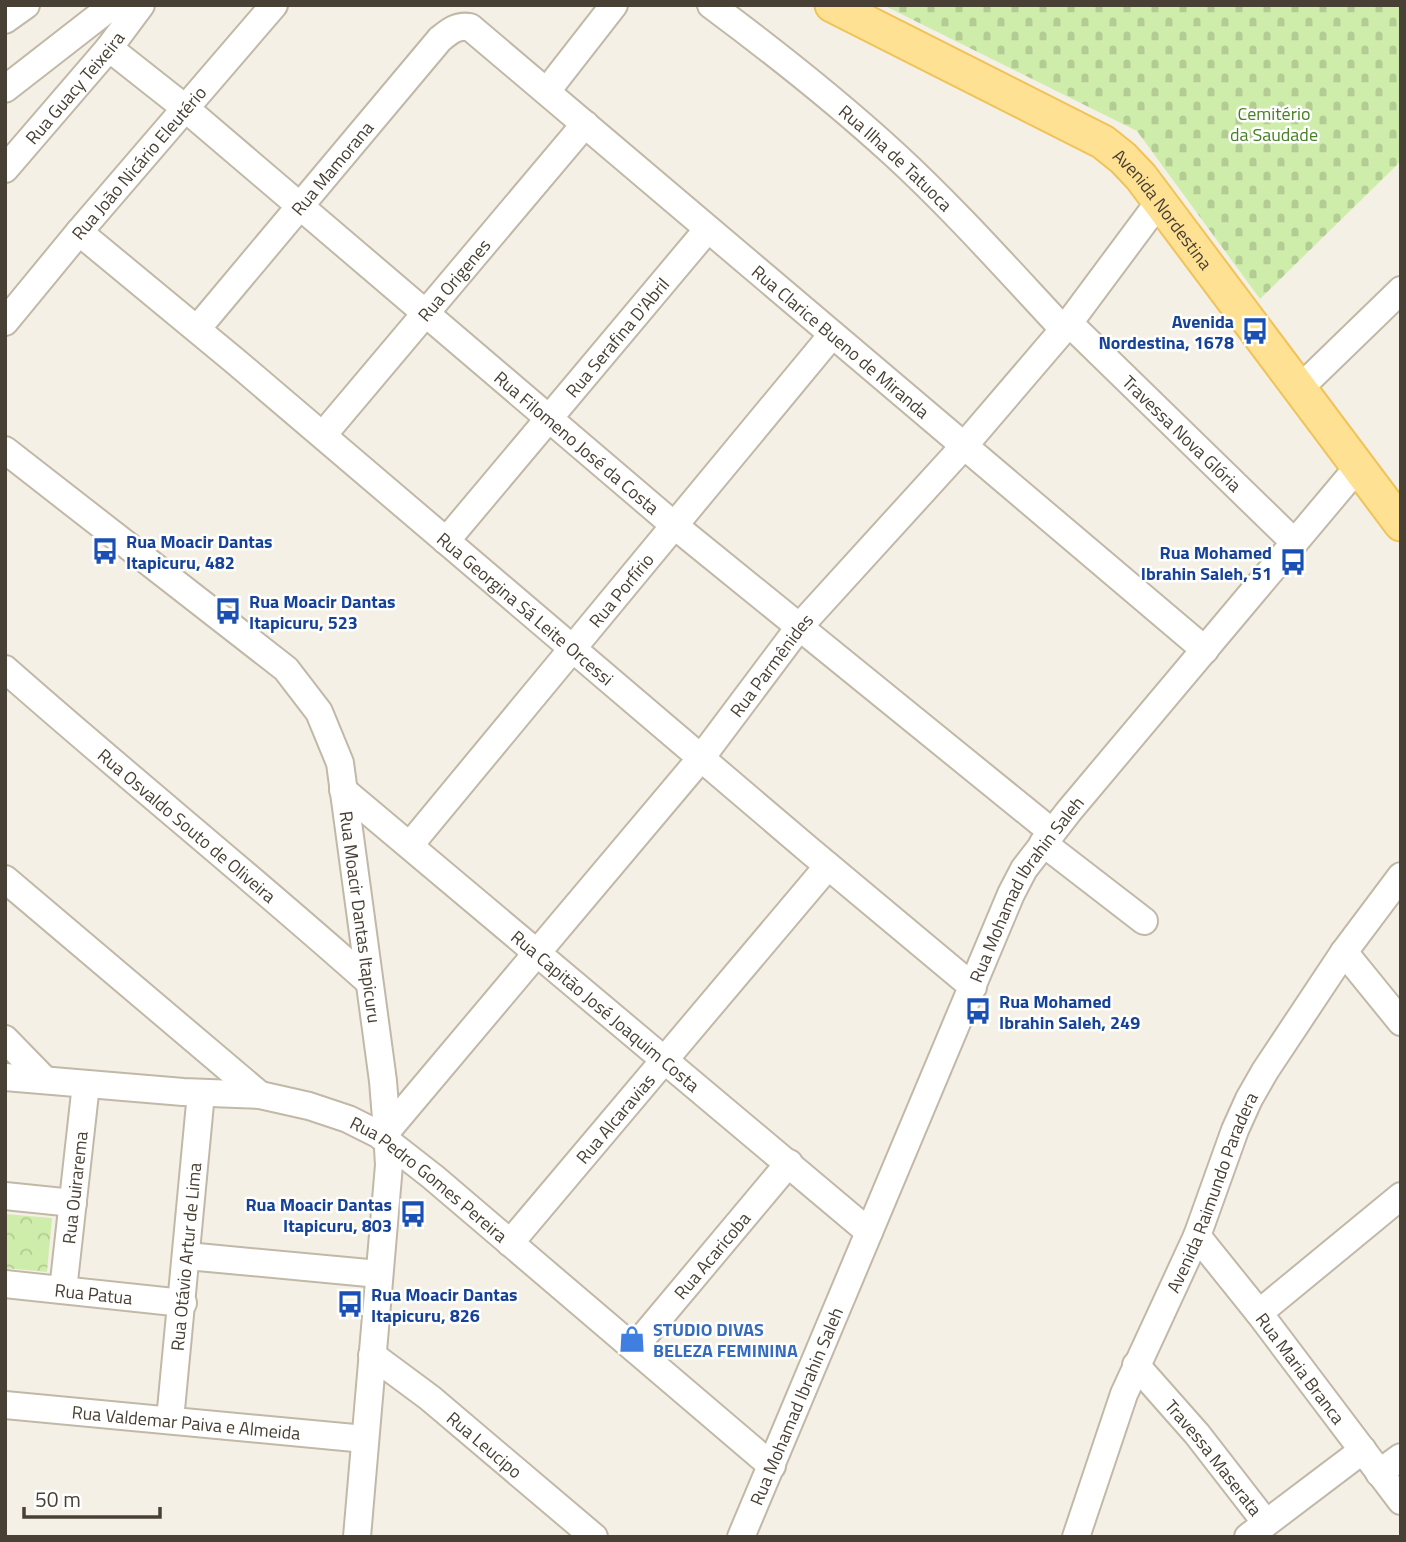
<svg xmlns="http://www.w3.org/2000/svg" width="1406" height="1542" viewBox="0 0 1406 1542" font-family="'Titillium Web',sans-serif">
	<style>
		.forest { fill: url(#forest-crowns) }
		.cemetery { fill: url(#cemetery-stones) }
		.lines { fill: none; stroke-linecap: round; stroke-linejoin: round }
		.minor-casing { stroke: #c1b8a7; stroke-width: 30 }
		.major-casing { stroke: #f0c358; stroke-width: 37 }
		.minor { stroke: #fff; stroke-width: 26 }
		.major { stroke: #ffe194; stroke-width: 33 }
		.labels { text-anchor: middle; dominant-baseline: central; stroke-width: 5; stroke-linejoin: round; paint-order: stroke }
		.street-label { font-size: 18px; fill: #484034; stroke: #fff }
		.park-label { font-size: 18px; fill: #458021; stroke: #fff }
		.transit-label { font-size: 18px; font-weight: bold; fill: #164399; stroke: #fff; text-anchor: start }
		.shop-label { font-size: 18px; font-weight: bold; fill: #366cbe; stroke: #fff; text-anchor: start }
	</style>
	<defs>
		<pattern id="forest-crowns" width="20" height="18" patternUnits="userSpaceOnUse" patternTransform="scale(1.75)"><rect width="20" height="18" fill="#cfedaa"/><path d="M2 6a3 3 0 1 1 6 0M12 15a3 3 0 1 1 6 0" fill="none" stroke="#b3cc93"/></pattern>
		<pattern id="cemetery-stones" width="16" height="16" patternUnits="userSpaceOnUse" patternTransform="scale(1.75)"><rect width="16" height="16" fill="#cfedaa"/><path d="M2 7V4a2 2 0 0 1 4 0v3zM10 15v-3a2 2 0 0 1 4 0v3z" fill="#b3cc93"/></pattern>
	</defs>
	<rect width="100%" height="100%" fill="#f5f0e6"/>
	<polygon class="forest" points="5,1214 52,1218 47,1272 5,1268"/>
	<polygon class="cemetery" points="883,5 1401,5 1401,161 1260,299 1137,131"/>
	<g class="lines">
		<defs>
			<g id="minor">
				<path id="s1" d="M711,5C773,51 835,100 893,153C953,208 1008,270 1063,329"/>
				<polyline points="5,20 26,5"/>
				<path id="s2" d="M109,48L185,108L675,526L1052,832"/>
				<polyline points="5,89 113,5"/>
				<polyline points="547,91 614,5"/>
				<path id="s3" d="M5,169L109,48L141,5"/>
				<path id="s4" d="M79,232L235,361L809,850L973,987"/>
				<path id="s5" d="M5,322L79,232L274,5"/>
				<path id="s6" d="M1069,323L1294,542"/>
				<path id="s7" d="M197,329L440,39C450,31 457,25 470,27L1205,650"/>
				<polyline points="1299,389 1401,290"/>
				<path id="s8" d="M323,435L585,124"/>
				<path id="s9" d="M5,450L286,669L319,712L340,763L383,1081L387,1131L389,1165L357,1537"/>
				<path id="s10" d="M446,541L707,230"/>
				<path id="s11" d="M5,669C125,775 249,875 368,981"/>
				<path id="s12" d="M343,790L869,1232"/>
				<polyline points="1043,843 1144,921"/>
				<path id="s13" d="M410,845L831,336"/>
				<polyline points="5,879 260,1095"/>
				<polyline points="1344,952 1401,1022"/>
				<polyline points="5,1039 45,1080"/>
				<path id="s14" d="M5,1077L183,1092L260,1095L309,1106L348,1119L378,1134L433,1177L772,1466"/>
				<path id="s15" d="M387,1131L701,758L800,626L963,447L1069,323L1159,202"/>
				<polyline points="5,1196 73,1203"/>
				<path id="s16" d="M1197,1236L1259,1313L1401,1501"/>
				<path id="s17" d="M510,1243L828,866"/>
				<polyline points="187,1256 379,1274"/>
				<path id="s18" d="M5,1284L183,1303"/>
				<path id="s19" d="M63,1290L86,1084"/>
				<polyline points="1259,1313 1401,1196"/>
				<path id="s20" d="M634,1348L789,1163"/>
				<path id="s21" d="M372,1355L430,1398L594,1537"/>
				<path id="s22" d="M1136,1365L1197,1434L1266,1523"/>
				<path id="s23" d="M5,1405L365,1439"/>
				<path id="s24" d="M170,1420L201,1093"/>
				<polyline points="1379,1473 1401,1457"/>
				<path id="s25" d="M741,1537L1011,894L1024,869L1069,811L1358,467"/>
				<path id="s26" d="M1076,1537L1124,1394L1197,1236L1235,1130L1249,1099L1265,1071L1344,952L1401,876"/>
				<polyline points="1248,1537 1363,1450"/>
			</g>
			<g id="major">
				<path id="s27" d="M832,5L1103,142L1123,158L1141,177L1401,524"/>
			</g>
		</defs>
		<use href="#minor" class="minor-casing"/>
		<use href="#major" class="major-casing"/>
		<use href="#minor" class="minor"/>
		<use href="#major" class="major"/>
	</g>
	<defs>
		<symbol id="bus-bare" viewBox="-9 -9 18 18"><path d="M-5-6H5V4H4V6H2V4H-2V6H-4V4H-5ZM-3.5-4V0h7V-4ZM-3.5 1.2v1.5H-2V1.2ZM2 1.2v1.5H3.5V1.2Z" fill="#1a4fb4" stroke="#fff" stroke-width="2.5" paint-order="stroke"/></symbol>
		<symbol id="shop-bare" viewBox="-9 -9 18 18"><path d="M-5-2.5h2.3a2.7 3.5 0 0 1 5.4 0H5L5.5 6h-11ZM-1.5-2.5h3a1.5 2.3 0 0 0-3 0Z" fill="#3f7fe0" stroke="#fff" stroke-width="2.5" paint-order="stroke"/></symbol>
	</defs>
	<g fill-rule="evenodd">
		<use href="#bus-bare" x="1236" y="312" width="38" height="38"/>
		<use href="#bus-bare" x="86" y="532" width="38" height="38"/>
		<use href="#bus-bare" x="1274" y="543" width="38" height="38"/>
		<use href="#bus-bare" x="209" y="592" width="38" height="38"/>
		<use href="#bus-bare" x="959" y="992" width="38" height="38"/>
		<use href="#bus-bare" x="394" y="1195" width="38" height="38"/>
		<use href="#bus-bare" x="331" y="1285" width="38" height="38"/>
		<use href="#shop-bare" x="613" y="1320" width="38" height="38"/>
	</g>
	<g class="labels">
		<g class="street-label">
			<text stroke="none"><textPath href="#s3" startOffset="107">Rua Guacy Teixeira</textPath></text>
			<text stroke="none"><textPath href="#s1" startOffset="240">Rua Ilha de Tatuoca</textPath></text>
			<text stroke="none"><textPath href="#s5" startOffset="208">Rua João Nicário Eleutério</textPath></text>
			<text stroke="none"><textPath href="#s7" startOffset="210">Rua Mamorana</textPath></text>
			<text stroke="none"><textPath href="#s27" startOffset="394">Avenida Nordestina</textPath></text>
			<text stroke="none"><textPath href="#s8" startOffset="203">Rua Origenes</textPath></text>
			<text stroke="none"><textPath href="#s10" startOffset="266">Rua Serafina D'Abril</textPath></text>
			<text stroke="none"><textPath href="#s7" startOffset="898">Rua Clarice Bueno de Miranda</textPath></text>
			<text stroke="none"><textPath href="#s6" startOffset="158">Travessa Nova Glória</textPath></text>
			<text stroke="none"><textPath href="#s2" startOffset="612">Rua Filomeno José da Costa</textPath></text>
			<text stroke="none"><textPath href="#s13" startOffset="331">Rua Porfírio</textPath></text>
			<text stroke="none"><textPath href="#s4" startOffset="584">Rua Georgina Sá Leite Orcessi</textPath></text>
			<text stroke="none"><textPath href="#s15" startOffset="604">Rua Parmênides</textPath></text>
			<text stroke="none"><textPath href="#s11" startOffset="240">Rua Osvaldo Souto de Oliveira</textPath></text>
			<text stroke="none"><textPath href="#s25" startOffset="709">Rua Mohamad Ibrahin Saleh</textPath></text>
			<text stroke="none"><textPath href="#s9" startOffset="621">Rua Moacir Dantas Itapicuru</textPath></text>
			<text stroke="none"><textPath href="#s12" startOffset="343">Rua Capitão José Joaquim Costa</textPath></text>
			<text stroke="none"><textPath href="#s17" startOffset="163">Rua Alcaravias</textPath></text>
			<text stroke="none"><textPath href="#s14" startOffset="448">Rua Pedro Gomes Pereira</textPath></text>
			<text stroke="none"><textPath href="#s19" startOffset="103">Rua Ouirarema</textPath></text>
			<text stroke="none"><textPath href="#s26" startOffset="371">Avenida Raimundo Paradera</textPath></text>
			<text stroke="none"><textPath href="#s20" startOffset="121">Rua Acaricoba</textPath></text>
			<text stroke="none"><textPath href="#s24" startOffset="164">Rua Otávio Artur de Lima</textPath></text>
			<text stroke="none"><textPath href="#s18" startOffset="89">Rua Patua</textPath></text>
			<text stroke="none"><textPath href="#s16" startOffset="168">Rua Maria Branca</textPath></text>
			<text stroke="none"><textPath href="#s25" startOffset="142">Rua Mohamad Ibrahin Saleh</textPath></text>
			<text stroke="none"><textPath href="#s23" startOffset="182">Rua Valdemar Paiva e Almeida</textPath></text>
			<text stroke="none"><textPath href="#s21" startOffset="144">Rua Leucipo</textPath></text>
			<text stroke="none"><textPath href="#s22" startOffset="121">Travessa Maserata</textPath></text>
		</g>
		<g class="park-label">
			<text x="1274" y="113">Cemitério<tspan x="1274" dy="21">da Saudade</tspan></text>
		</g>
		<g class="transit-label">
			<text x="1234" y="321" text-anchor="end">Avenida<tspan x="1234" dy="21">Nordestina, 1678</tspan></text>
			<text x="126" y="541">Rua Moacir Dantas<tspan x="126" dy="21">Itapicuru, 482</tspan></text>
			<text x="1272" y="552" text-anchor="end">Rua Mohamed<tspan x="1272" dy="21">Ibrahin Saleh, 51</tspan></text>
			<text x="249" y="601">Rua Moacir Dantas<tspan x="249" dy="21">Itapicuru, 523</tspan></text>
			<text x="999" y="1001">Rua Mohamed<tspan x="999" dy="21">Ibrahin Saleh, 249</tspan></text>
			<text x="392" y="1204" text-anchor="end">Rua Moacir Dantas<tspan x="392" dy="21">Itapicuru, 803</tspan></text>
			<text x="371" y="1294">Rua Moacir Dantas<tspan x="371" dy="21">Itapicuru, 826</tspan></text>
		</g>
		<g class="shop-label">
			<text x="653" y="1329">STUDIO DIVAS<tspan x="653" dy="21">BELEZA FEMININA</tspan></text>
		</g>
	</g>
	<rect width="1406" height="1542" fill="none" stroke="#484034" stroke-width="14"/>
	<path d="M24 1507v10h136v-10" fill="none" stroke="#484034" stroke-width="3.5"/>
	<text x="35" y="1507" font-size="21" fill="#484034" stroke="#ffffff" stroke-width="5" paint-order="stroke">50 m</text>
</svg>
